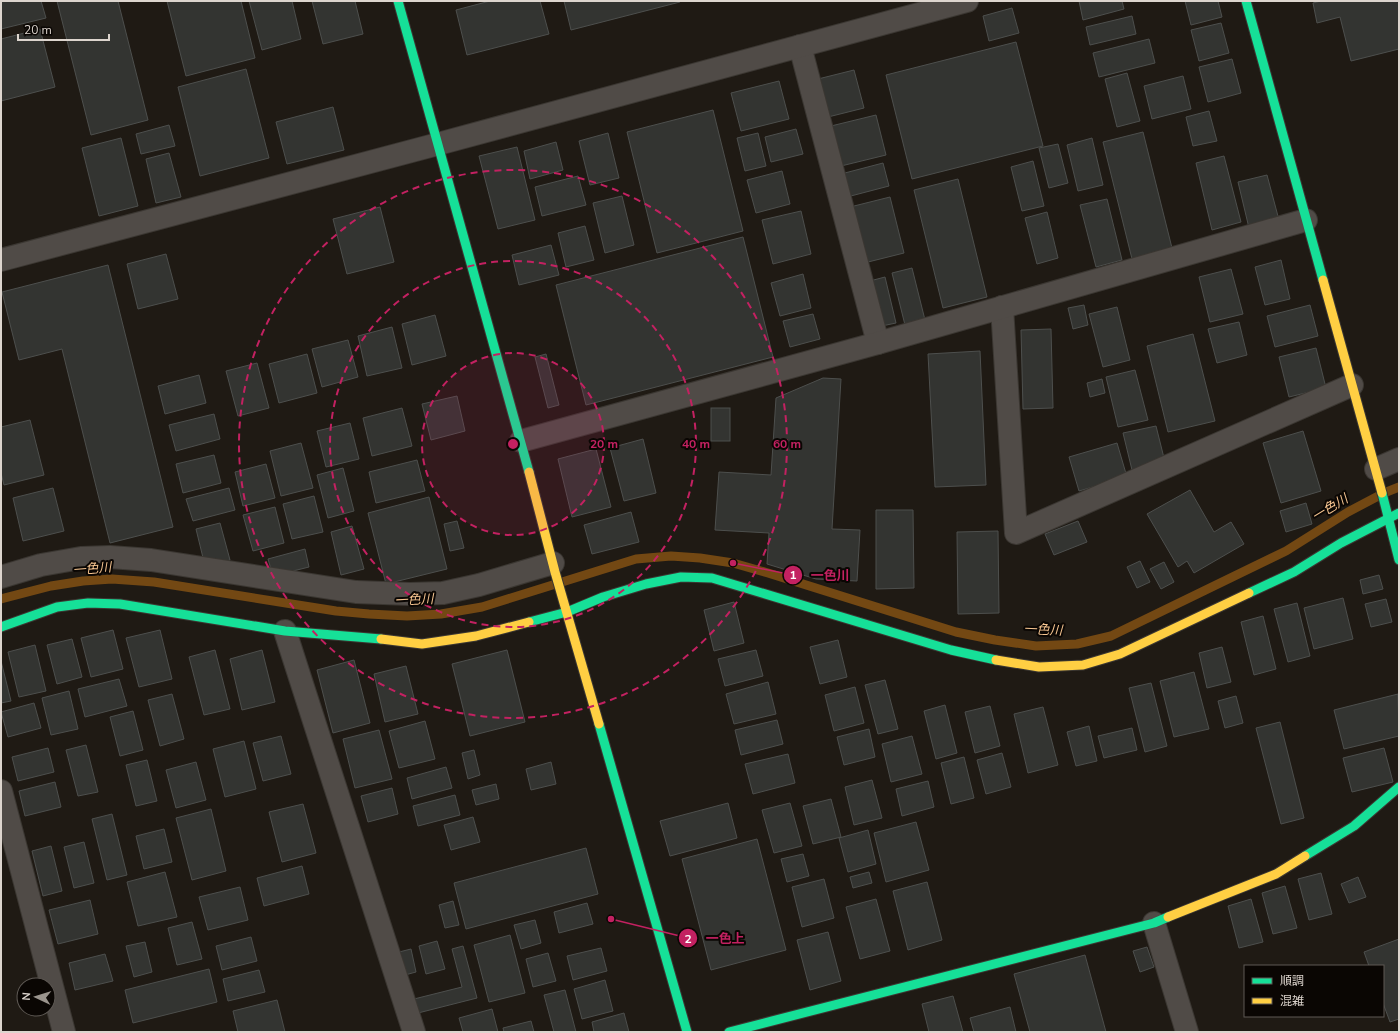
<svg xmlns="http://www.w3.org/2000/svg" width="1400" height="1033" viewBox="0 0 1400 1033" font-family="'Nunito Sans','Noto Sans JP',sans-serif">
	<style>
		.lines { fill: none; stroke-linecap: round; stroke-linejoin: round }
		.stream { stroke: #734813; stroke-width: 9 }
		.building { fill: #333431; stroke: #4d4f4d }
		.street-casing { stroke: #3b3732; stroke-width: 24 }
		.fast-casing { stroke: #3b3732; stroke-width: 11 }
		.slow-casing { stroke: #3b3732; stroke-width: 11 }
		.street { stroke: #504b47; stroke-width: 22 }
		.fast { stroke: #16e098; stroke-width: 9 }
		.slow { stroke: #ffcf43; stroke-width: 9 }
		.ring { fill: none; stroke: #c32161; stroke-width: 2; stroke-dasharray: 7 5 }
		.labels { text-anchor: middle; dominant-baseline: central; stroke-width: 4; stroke-linejoin: round; paint-order: stroke }
		.water-label { font-size: 13px; font-style: italic; fill: #f5c490; stroke: #0a0603 }
		.centre { fill: #c32161; stroke: #0a0603; stroke-width: 2 }
		.ring-label { font-size: 12px; text-anchor: middle; font-weight: bold; fill: #c32161; stroke: #0a0603; stroke-width: 4; stroke-linejoin: round; paint-order: stroke }
		.leader { fill: none; stroke: #c32161; stroke-width: 1.5 }
		.callout-dot { fill: #c32161; stroke: #0a0603; stroke-width: 1.5 }
		.mark-label { font-size: 12px; text-anchor: middle; font-weight: bold; fill: #fff }
		.callout-label { font-size: 13px; text-anchor: middle; font-weight: bold; fill: #c32161; stroke: #0a0603; stroke-width: 4; stroke-linejoin: round; paint-order: stroke }
	</style>
	<rect width="100%" height="100%" fill="#1f1a14"/>
	<g class="lines">
		<polyline class="stream" points="1,599 51,586 83,581 112,579 154,582 336,611 369,614 407,616 441,614 482,607 636,559 671,556 700,558 733,563 768,573 956,632 995,640 1036,646 1077,644 1111,636 1286,551 1348,512 1384,493 1399,487"/>
	</g>
	<g class="building">
		<polygon points="1,1 41,1 46,18 1,29"/>
		<polygon points="57,1 118,1 148,120 91,135"/>
		<polygon points="167,1 241,1 255,58 186,76"/>
		<polygon points="249,1 292,1 301,39 262,50"/>
		<polygon points="312,1 355,1 363,34 323,44"/>
		<polygon points="490,1 540,1 549,34 467,55 456,10"/>
		<polygon points="564,1 680,1 680,2 571,30"/>
		<polygon points="1079,1 1122,1 1124,9 1083,20"/>
		<polygon points="1185,1 1218,1 1222,17 1191,25"/>
		<polygon points="1321,1 1399,1 1399,49 1351,61 1340,17 1317,23 1313,3"/>
		<polygon points="1012,8 1019,33 989,41 983,16"/>
		<polygon points="1132,16 1136,34 1090,45 1086,27"/>
		<polygon points="1221,23 1229,53 1199,61 1191,30"/>
		<polygon points="40,29 55,87 1,101 1,39"/>
		<polygon points="1149,39 1155,63 1099,77 1093,53"/>
		<polygon points="1016,42 1043,146 912,179 886,75"/>
		<polygon points="1232,59 1241,93 1208,102 1199,67"/>
		<polygon points="246,69 269,158 200,176 178,87"/>
		<polygon points="854,70 864,108 828,117 818,79"/>
		<polygon points="1127,73 1140,121 1117,127 1105,79"/>
		<polygon points="1183,76 1191,109 1152,119 1144,86"/>
		<polygon points="779,81 789,119 741,131 731,93"/>
		<polygon points="333,107 344,150 287,164 276,122"/>
		<polygon points="713,110 743,231 657,253 627,132"/>
		<polygon points="1209,111 1217,141 1193,146 1186,117"/>
		<polygon points="876,115 886,155 841,166 831,126"/>
		<polygon points="169,125 175,146 141,154 136,134"/>
		<polygon points="796,129 803,154 771,162 765,137"/>
		<polygon points="1143,132 1172,248 1132,259 1103,142"/>
		<polygon points="608,133 619,178 590,185 579,141"/>
		<polygon points="758,133 766,166 745,171 737,138"/>
		<polygon points="121,138 138,206 99,216 82,148"/>
		<polygon points="1092,138 1103,185 1078,191 1067,145"/>
		<polygon points="556,142 563,170 530,179 524,151"/>
		<polygon points="1058,144 1068,183 1049,188 1039,148"/>
		<polygon points="517,147 535,220 498,229 479,156"/>
		<polygon points="169,153 181,197 156,203 146,159"/>
		<polygon points="1224,156 1241,222 1212,230 1196,163"/>
		<polygon points="1033,161 1044,206 1022,211 1011,167"/>
		<polygon points="883,163 889,186 847,197 841,174"/>
		<polygon points="782,171 790,204 756,213 747,180"/>
		<polygon points="1267,175 1279,220 1249,228 1238,182"/>
		<polygon points="578,176 586,205 542,216 535,187"/>
		<polygon points="958,179 987,297 943,308 914,190"/>
		<polygon points="622,196 634,245 605,253 593,203"/>
		<polygon points="890,197 904,253 864,263 850,207"/>
		<polygon points="1107,199 1122,260 1096,267 1080,205"/>
		<polygon points="380,207 394,262 347,274 333,219"/>
		<polygon points="801,211 811,254 773,264 762,220"/>
		<polygon points="1047,212 1058,258 1037,264 1025,218"/>
		<polygon points="585,226 594,260 566,267 558,233"/>
		<polygon points="743,237 773,357 586,405 556,285"/>
		<polygon points="551,245 559,275 519,285 512,255"/>
		<polygon points="166,254 178,299 138,309 127,264"/>
		<polygon points="1281,260 1290,299 1265,305 1255,267"/>
		<polygon points="108,265 173,527 110,543 62,349 19,360 2,292"/>
		<polygon points="912,268 925,320 905,325 892,273"/>
		<polygon points="1231,269 1243,314 1210,322 1199,277"/>
		<polygon points="803,274 811,308 780,316 771,283"/>
		<polygon points="885,277 896,323 877,327 866,282"/>
		<polygon points="1084,305 1088,325 1073,329 1068,308"/>
		<polygon points="1310,305 1318,336 1275,347 1267,316"/>
		<polygon points="1117,307 1130,360 1103,367 1089,314"/>
		<polygon points="813,314 820,339 790,347 783,321"/>
		<polygon points="435,315 446,356 412,365 402,324"/>
		<polygon points="1239,322 1247,355 1217,363 1208,329"/>
		<polygon points="392,327 402,368 367,376 358,336"/>
		<polygon points="1051,329 1053,408 1023,409 1021,330"/>
		<polygon points="1193,334 1215,421 1168,432 1147,346"/>
		<polygon points="348,340 358,377 322,387 312,349"/>
		<polygon points="1316,348 1326,388 1289,397 1279,357"/>
		<polygon points="980,351 986,485 935,487 928,354"/>
		<polygon points="307,354 317,393 279,403 269,364"/>
		<polygon points="546,354 559,405 548,408 535,357"/>
		<polygon points="257,363 269,408 238,416 226,371"/>
		<polygon points="1135,370 1148,420 1118,427 1106,377"/>
		<polygon points="199,375 206,403 165,414 158,386"/>
		<polygon points="823,378 841,379 832,529 860,530 857,581 816,579 767,564 769,533 715,530 719,472 771,475 776,398"/>
		<polygon points="1102,379 1105,393 1090,397 1087,383"/>
		<polygon points="457,396 465,431 431,440 422,404"/>
		<polygon points="402,408 412,446 372,456 363,418"/>
		<rect x="711" y="408" width="19" height="33"/>
		<polygon points="214,414 220,439 176,451 169,425"/>
		<polygon points="30,420 44,475 4,485 1,473 1,427"/>
		<polygon points="350,423 359,459 326,467 317,431"/>
		<polygon points="1156,426 1165,462 1132,470 1123,433"/>
		<polygon points="1303,431 1321,491 1281,503 1263,443"/>
		<polygon points="643,439 656,493 624,501 610,448"/>
		<polygon points="301,443 313,488 281,496 270,451"/>
		<polygon points="1117,443 1127,477 1079,491 1069,457"/>
		<polygon points="596,449 611,507 572,517 558,459"/>
		<polygon points="214,455 221,483 183,493 176,464"/>
		<polygon points="417,460 425,491 376,503 369,472"/>
		<polygon points="266,464 275,498 243,506 235,472"/>
		<polygon points="343,468 354,511 328,518 317,475"/>
		<polygon points="53,488 64,531 23,541 13,498"/>
		<polygon points="229,488 235,510 193,521 186,499"/>
		<polygon points="1190,490 1214,532 1231,522 1244,544 1194,573 1187,561 1178,567 1147,514"/>
		<polygon points="314,496 323,532 292,539 283,504"/>
		<polygon points="429,497 447,569 386,584 368,513"/>
		<polygon points="1306,503 1312,524 1286,532 1280,511"/>
		<polygon points="275,507 284,543 253,551 243,515"/>
		<polygon points="876,510 913,510 914,588 876,589"/>
		<polygon points="631,512 639,542 592,554 584,525"/>
		<polygon points="457,521 464,548 450,551 444,524"/>
		<polygon points="1078,521 1087,542 1054,555 1045,534"/>
		<polygon points="220,523 230,560 205,566 196,529"/>
		<polygon points="352,526 364,569 341,575 331,532"/>
		<polygon points="998,531 999,613 958,614 957,532"/>
		<polygon points="305,549 309,567 273,576 268,559"/>
		<polygon points="1140,561 1150,582 1137,588 1127,567"/>
		<polygon points="1164,562 1174,582 1161,589 1150,569"/>
		<polygon points="1379,575 1383,589 1363,594 1360,580"/>
		<polygon points="1343,598 1353,639 1314,649 1304,608"/>
		<polygon points="1386,599 1392,622 1371,627 1365,604"/>
		<polygon points="734,602 744,643 714,651 704,610"/>
		<polygon points="1297,603 1310,656 1288,662 1274,609"/>
		<polygon points="1263,616 1276,669 1254,675 1241,622"/>
		<polygon points="113,630 123,669 91,677 81,638"/>
		<polygon points="160,630 172,679 139,687 126,638"/>
		<polygon points="72,639 82,677 57,684 47,645"/>
		<polygon points="838,640 847,677 820,684 810,647"/>
		<polygon points="35,645 46,691 19,697 8,652"/>
		<polygon points="1222,647 1231,682 1207,688 1199,653"/>
		<polygon points="215,650 230,709 204,715 189,657"/>
		<polygon points="262,650 275,702 242,710 230,659"/>
		<polygon points="507,650 525,722 470,736 452,664"/>
		<polygon points="756,650 763,676 725,686 718,659"/>
		<polygon points="354,660 370,723 333,733 317,670"/>
		<polygon points="1,661 11,701 1,703"/>
		<polygon points="406,666 418,714 385,722 374,674"/>
		<polygon points="1194,672 1209,729 1174,737 1160,681"/>
		<polygon points="119,679 127,706 85,717 78,689"/>
		<polygon points="885,680 898,729 878,734 865,685"/>
		<polygon points="768,682 776,714 734,724 726,694"/>
		<polygon points="1151,683 1167,746 1145,752 1129,688"/>
		<polygon points="855,687 864,723 834,731 825,695"/>
		<polygon points="69,691 78,729 51,735 42,698"/>
		<polygon points="172,694 184,739 160,746 148,700"/>
		<polygon points="1398,694 1399,736 1344,749 1334,710"/>
		<polygon points="1236,696 1243,723 1225,728 1218,701"/>
		<polygon points="34,703 41,728 8,737 1,712"/>
		<polygon points="945,705 957,753 936,759 924,711"/>
		<polygon points="990,706 1000,746 975,753 965,712"/>
		<polygon points="1043,707 1058,765 1028,773 1014,714"/>
		<polygon points="133,711 143,750 120,756 110,717"/>
		<polygon points="777,720 783,744 741,755 735,730"/>
		<polygon points="425,721 435,759 399,768 389,731"/>
		<polygon points="1280,722 1304,818 1281,824 1256,728"/>
		<polygon points="1089,726 1097,761 1076,766 1067,732"/>
		<polygon points="1132,728 1137,750 1104,758 1098,736"/>
		<polygon points="869,729 875,757 844,765 837,737"/>
		<polygon points="379,730 392,779 355,788 343,739"/>
		<polygon points="281,736 291,774 263,781 253,743"/>
		<polygon points="912,736 922,774 891,782 882,744"/>
		<polygon points="244,741 256,789 225,797 213,749"/>
		<polygon points="86,745 98,792 78,796 66,750"/>
		<polygon points="48,748 54,772 18,781 12,757"/>
		<polygon points="1384,748 1393,782 1352,792 1343,758"/>
		<polygon points="474,750 480,775 468,779 462,753"/>
		<polygon points="1002,753 1011,787 986,794 977,760"/>
		<polygon points="788,754 795,783 753,794 745,764"/>
		<polygon points="964,757 974,798 951,804 941,763"/>
		<polygon points="147,760 157,801 136,806 126,765"/>
		<polygon points="196,762 206,800 176,808 166,770"/>
		<polygon points="551,762 556,784 531,790 526,769"/>
		<polygon points="446,767 452,788 412,799 407,778"/>
		<polygon points="872,780 882,818 854,825 845,787"/>
		<polygon points="928,781 934,807 902,816 896,789"/>
		<polygon points="55,782 61,807 25,816 19,791"/>
		<polygon points="496,784 499,799 476,805 472,790"/>
		<polygon points="392,788 398,814 368,822 361,796"/>
		<polygon points="455,795 460,815 418,826 413,806"/>
		<polygon points="831,799 841,837 813,844 803,806"/>
		<polygon points="728,803 737,838 670,856 660,821"/>
		<polygon points="790,803 802,846 774,853 762,810"/>
		<polygon points="303,804 316,853 282,862 269,812"/>
		<polygon points="211,809 226,871 192,880 176,818"/>
		<polygon points="112,814 127,875 107,880 92,819"/>
		<polygon points="473,817 480,842 451,850 444,825"/>
		<polygon points="916,822 929,870 886,882 874,833"/>
		<polygon points="164,829 172,862 144,869 136,836"/>
		<polygon points="868,830 876,864 848,872 839,838"/>
		<polygon points="757,839 786,950 711,970 682,859"/>
		<polygon points="84,842 94,883 74,888 64,847"/>
		<polygon points="51,846 62,891 43,896 32,851"/>
		<polygon points="586,848 598,894 466,929 454,883"/>
		<polygon points="803,854 809,876 787,882 781,859"/>
		<polygon points="302,866 309,894 264,906 257,878"/>
		<polygon points="165,872 177,917 138,926 127,882"/>
		<polygon points="869,872 872,883 853,888 850,877"/>
		<polygon points="1321,873 1332,914 1309,920 1298,879"/>
		<polygon points="1358,877 1366,897 1349,903 1341,884"/>
		<polygon points="824,879 834,918 802,927 792,887"/>
		<polygon points="927,882 942,940 908,950 893,891"/>
		<polygon points="1285,886 1297,928 1273,934 1262,893"/>
		<polygon points="240,887 248,920 208,930 199,897"/>
		<polygon points="876,899 890,951 860,959 846,907"/>
		<polygon points="1251,899 1263,942 1239,948 1228,906"/>
		<polygon points="90,900 98,934 58,944 49,910"/>
		<polygon points="453,901 459,925 445,928 439,905"/>
		<polygon points="587,903 593,924 559,933 554,912"/>
		<polygon points="535,920 541,943 521,949 514,925"/>
		<polygon points="192,922 202,959 177,965 168,928"/>
		<polygon points="828,932 841,981 810,990 797,940"/>
		<polygon points="510,935 525,993 489,1002 474,945"/>
		<polygon points="251,937 257,961 222,970 216,946"/>
		<polygon points="1399,939 1399,1019 1390,1022 1383,1003 1383,966 1369,966 1364,952"/>
		<polygon points="437,941 445,969 426,974 419,946"/>
		<polygon points="145,942 152,972 134,977 126,946"/>
		<polygon points="463,946 477,998 418,1013 414,999 462,987 452,949"/>
		<polygon points="1147,947 1154,967 1140,972 1133,951"/>
		<polygon points="601,948 607,971 573,980 567,956"/>
		<polygon points="411,949 416,972 405,975 399,952"/>
		<polygon points="548,953 556,981 533,987 526,959"/>
		<polygon points="105,954 113,981 75,990 69,963"/>
		<polygon points="1085,955 1106,1032 1030,1032 1014,974"/>
		<polygon points="209,969 217,1002 133,1023 125,990"/>
		<polygon points="259,970 265,992 228,1001 223,979"/>
		<polygon points="605,980 613,1011 582,1019 574,989"/>
		<polygon points="565,990 576,1032 554,1032 544,995"/>
		<polygon points="953,996 963,1032 929,1032 922,1004"/>
		<polygon points="277,1000 285,1032 238,1032 233,1011"/>
		<polygon points="1010,1007 1016,1032 974,1032 970,1018"/>
		<polygon points="492,1009 498,1032 463,1032 459,1018"/>
		<polygon points="624,1013 629,1032 594,1032 592,1022"/>
		<polygon points="531,1021 534,1032 504,1032 503,1028"/>
	</g>
	<g class="lines">
		<defs>
			<g id="street">
				<polyline points="800,46 878,343"/>
				<polyline points="1,260 438,144 967,1"/>
				<polyline points="1002,307 1016,533 1352,385"/>
				<polyline points="521,441 878,343 1306,220"/>
				<polyline points="1376,469 1399,459"/>
				<polyline points="1,577 41,565 81,558 110,557 151,560 356,592 410,594 443,593 479,585 553,563"/>
				<polyline points="285,631 414,1032"/>
				<polyline points="1,791 64,1032"/>
				<polyline points="1154,923 1187,1032"/>
			</g>
			<g id="fast">
				<polyline points="398,1 529,472"/>
				<polyline points="1246,1 1323,280"/>
				<polyline points="1382,493 1399,560"/>
				<polyline points="1249,593 1294,572 1341,543 1399,513"/>
				<polyline points="529,622 567,612 603,597 646,584 681,577 712,578 951,650 996,660"/>
				<polyline points="1,627 57,607 88,603 120,604 285,631 381,639"/>
				<polyline points="599,724 687,1032"/>
				<polyline points="1305,856 1354,826 1399,787"/>
				<polyline points="729,1032 1154,923 1168,917"/>
			</g>
			<g id="slow">
				<polyline points="1323,280 1382,493"/>
				<polyline points="529,472 555,572 599,724"/>
				<polyline points="381,639 422,644 476,636 529,622"/>
				<polyline points="996,660 1039,667 1083,665 1120,654 1249,593"/>
				<polyline points="1168,917 1276,874 1305,856"/>
			</g>
		</defs>
		<use href="#street" class="street-casing"/>
		<use href="#fast" class="fast-casing"/>
		<use href="#slow" class="slow-casing"/>
		<use href="#street" class="street"/>
		<use href="#fast" class="fast"/>
		<use href="#slow" class="slow"/>
	</g>
	<circle cx="513" cy="444" r="91" fill="#c32161" fill-opacity=".12"/>
	<g class="ring">
		<circle cx="513" cy="444" r="91"/>
		<circle cx="513" cy="444" r="183"/>
		<circle cx="513" cy="444" r="274"/>
	</g>
	<g class="labels">
		<g class="water-label">
			<text transform="translate(1330 508) rotate(-31)">一色川</text>
			<text transform="translate(92 569) rotate(-5)">一色川</text>
			<text transform="translate(414 600) rotate(-3)">一色川</text>
			<text transform="translate(1043 630) rotate(2)">一色川</text>
		</g>
	</g>
	<circle cx="513" cy="444" r="6" class="centre"/>
	<g class="ring-label">
		<text x="604" y="448">20 m</text>
		<text x="696" y="448">40 m</text>
		<text x="787" y="448">60 m</text>
	</g>
	<path class="leader" d="M733 563L793 575M611 919L688 938"/>
	<g class="callout-dot">
		<circle cx="733" cy="563" r="4"/>
		<circle cx="611" cy="919" r="4"/>
		<circle cx="793" cy="575" r="10"/>
		<circle cx="688" cy="938" r="10"/>
	</g>
	<g class="mark-label">
		<text x="793" y="579">1</text>
		<text x="688" y="943">2</text>
	</g>
	<g class="callout-label">
		<text x="830" y="580">一色川</text>
		<text x="725" y="943">一色上</text>
	</g>
	<rect width="1400" height="1033" fill="none" stroke="#ddd5ce" stroke-width="4"/>
	<rect x="1244" y="965" width="140" height="52" fill="#0a0603" stroke="#5e5954"/>
	<rect x="1252" y="978" width="20" height="6" fill="#16e098" stroke="#5e5954"/>
	<text x="1280" y="985" font-size="12" fill="#ddd5ce">順調</text>
	<rect x="1252" y="998" width="20" height="6" fill="#ffcf43" stroke="#5e5954"/>
	<text x="1280" y="1005" font-size="12" fill="#ddd5ce">混雑</text>
	<g transform="translate(36 997) rotate(274)"><circle r="19" fill="#0a0603" stroke="#5e5954"/>
	<path d="M0-3L7 15L0 10L-7 15Z" fill="#9a948d"/>
	<text y="-6" font-size="11" font-weight="bold" text-anchor="middle" fill="#ddd5ce">N</text>
	</g>
	<path d="M18 34v6h91v-6" fill="none" stroke="#ddd5ce" stroke-width="2"/>
	<text x="24" y="34" font-size="12" fill="#ddd5ce" stroke="#0a0603" stroke-width="3" paint-order="stroke">20 m</text>
</svg>
